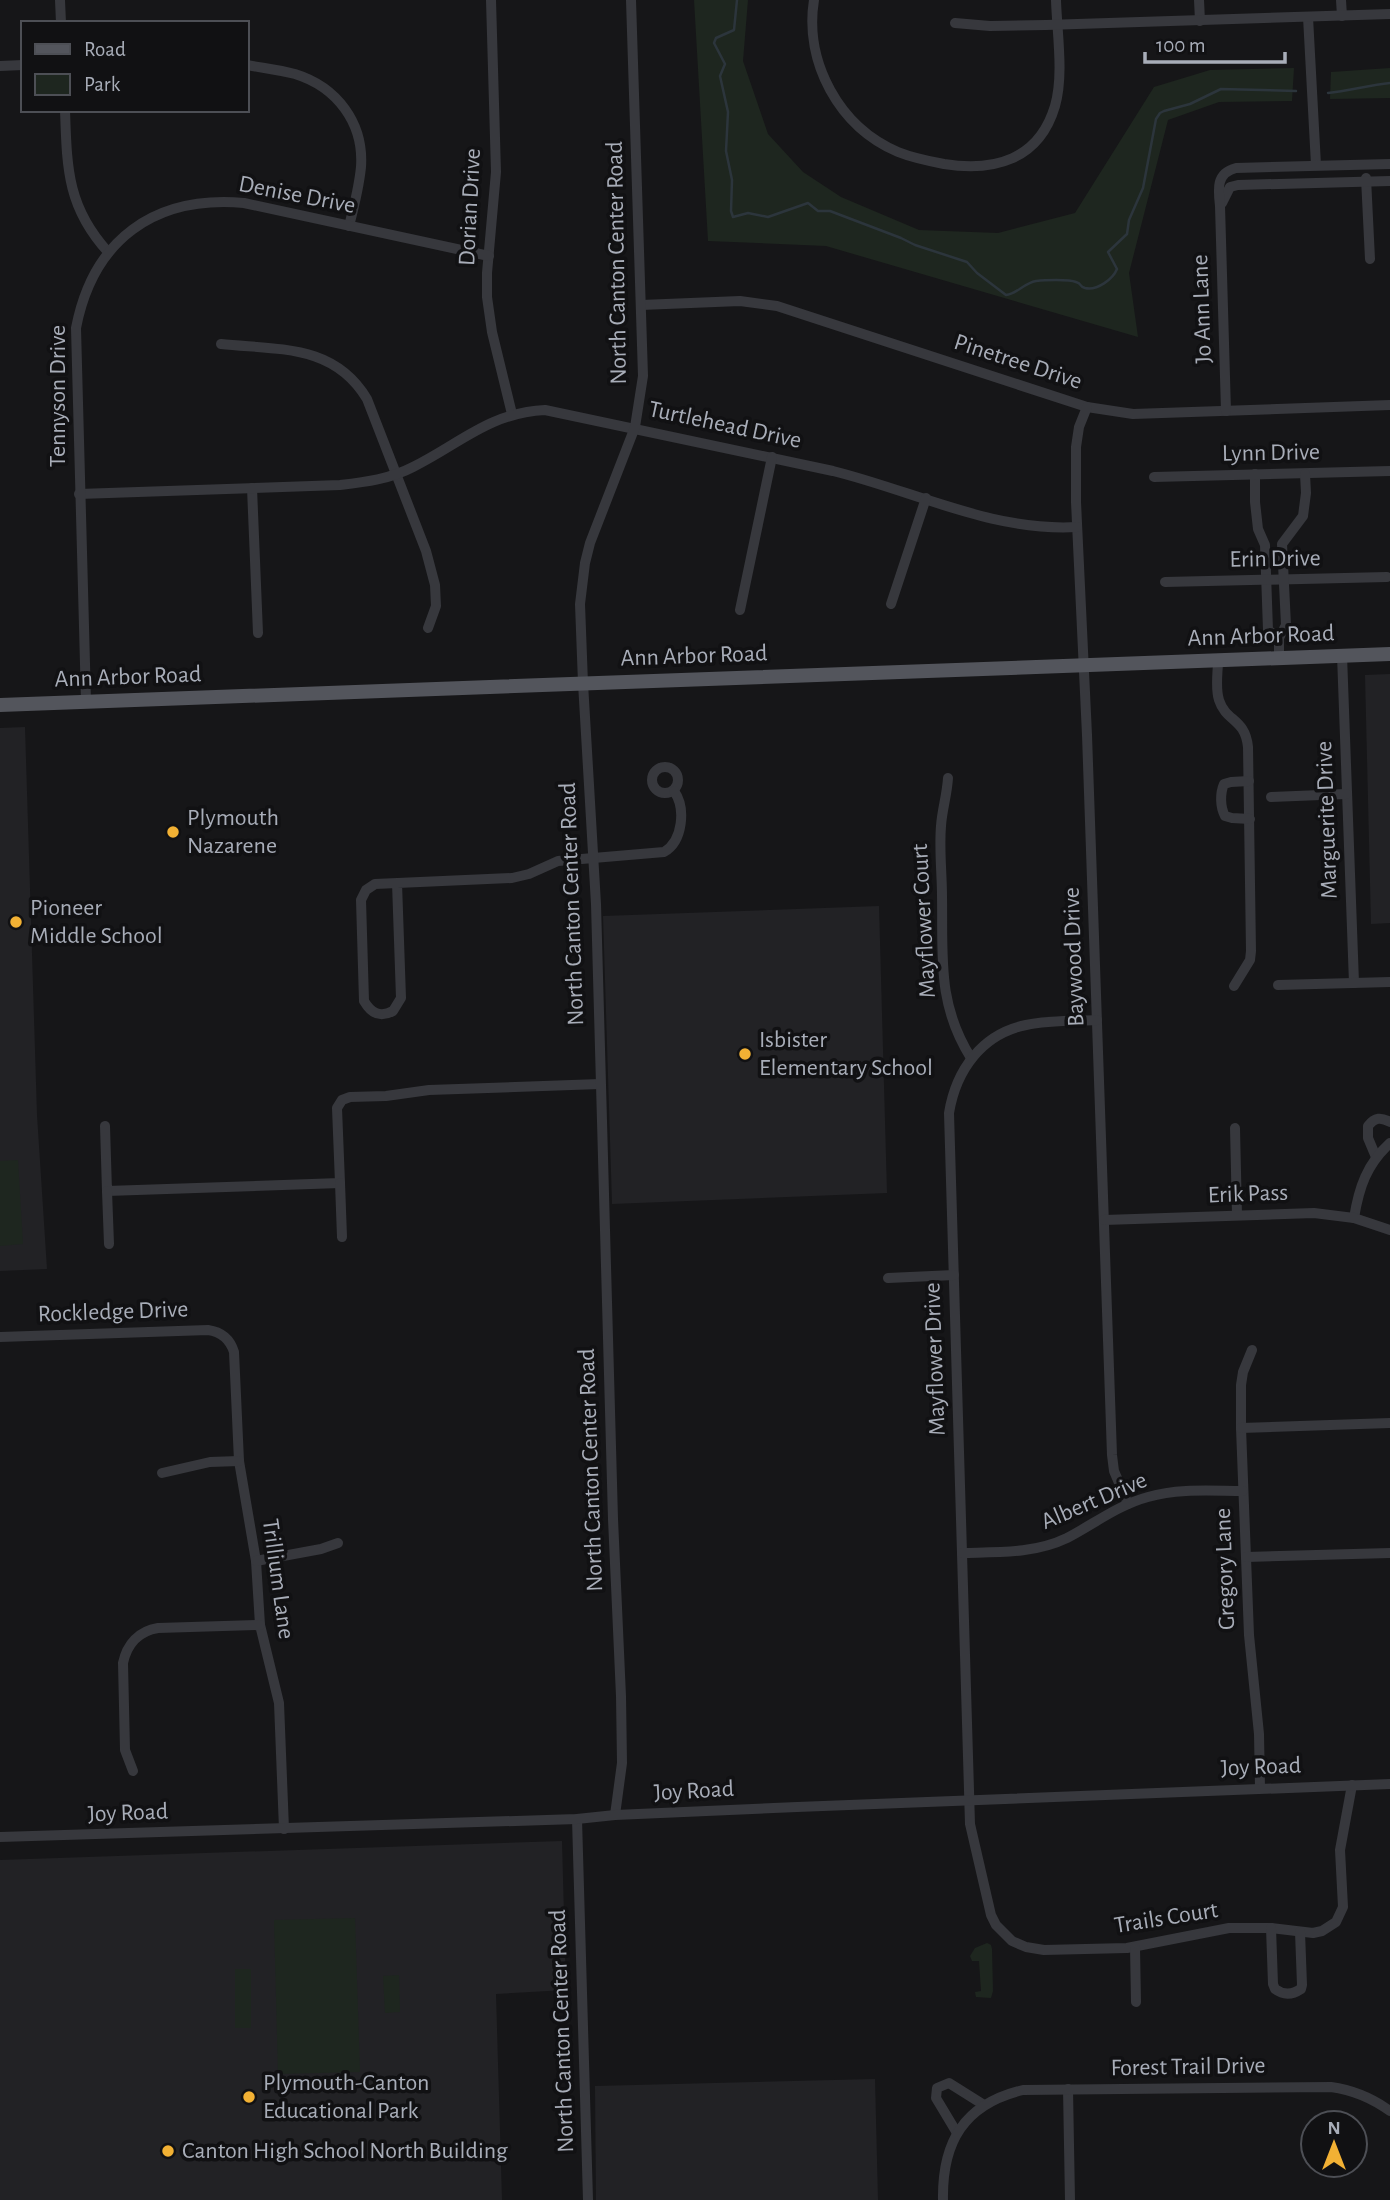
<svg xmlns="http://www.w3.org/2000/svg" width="1390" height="2200" viewBox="0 0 1390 2200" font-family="'Alegreya Sans',sans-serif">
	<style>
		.built { fill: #222225 }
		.green { fill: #1e261f }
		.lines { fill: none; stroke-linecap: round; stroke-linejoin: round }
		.stream { stroke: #2c353c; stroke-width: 2.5 }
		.minor { stroke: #37383d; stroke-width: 10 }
		.major { stroke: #53555c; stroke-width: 14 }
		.poi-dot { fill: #f2b134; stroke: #111113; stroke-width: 2.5 }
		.labels { text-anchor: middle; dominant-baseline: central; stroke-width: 7; stroke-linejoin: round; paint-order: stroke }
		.street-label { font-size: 24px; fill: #a8adb8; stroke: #111113 }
		.poi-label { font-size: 24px; fill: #a8adb8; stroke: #111113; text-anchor: start }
	</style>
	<rect width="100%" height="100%" fill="#161618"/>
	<g class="built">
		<polygon points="1390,674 1390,923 1371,924 1365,675"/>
		<polygon points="25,727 37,1115 47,1269 0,1271 0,728"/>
		<polygon points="879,906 887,1193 612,1204 603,916"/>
		<polygon points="562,1841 566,1990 496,1994 502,2200 0,2200 0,1860"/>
		<polygon points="875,2079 878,2200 596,2200 595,2086"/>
	</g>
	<g class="green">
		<polygon points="694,0 748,0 743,61 768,134 803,172 841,197 919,230 998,233 1075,213 1154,87 1210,70 1294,68 1292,101 1219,102 1168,120 1129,273 1138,337 826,246 708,241"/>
		<polygon points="1390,68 1390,98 1330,99 1331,72"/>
		<polygon points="18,1160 23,1244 0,1246 0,1161"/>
		<polygon points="355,1918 360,2072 278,2074 274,1920"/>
		<polygon points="987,1943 991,1945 992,1949 993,1991 991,1998 976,1997 975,1992 981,1991 979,1961 972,1961 970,1956 975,1948"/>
		<rect x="235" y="1969" width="16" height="59"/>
		<polygon points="399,1975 400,2012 385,2013 383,1976"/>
	</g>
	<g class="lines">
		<g class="stream">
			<path d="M737,0L734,30L716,38L714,43L725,64L720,76L728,112L726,151L732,180L731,211L733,217L748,213L768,217L808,203L818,211H830L901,238L915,245L967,262L977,273L1006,295C1017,294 1024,283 1036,281C1044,280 1069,279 1076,282C1083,284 1078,286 1085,288C1097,291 1113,279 1117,269L1108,252L1127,234L1129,220L1143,188L1156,119L1160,113L1164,111L1190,104L1221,89L1296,91"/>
			<path d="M1328,93C1349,91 1369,85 1390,83"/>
		</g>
		<g class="minor">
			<polyline points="60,0 61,23"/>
			<polyline points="491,0 496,172 487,273 487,297 492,332 512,414"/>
			<path d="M814,0C804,62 839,127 898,152C913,158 928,161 944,164C994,172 1039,160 1055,106C1064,75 1057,33 1056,0"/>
			<polyline points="1199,0 1200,21"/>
			<polyline points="1341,0 1342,16"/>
			<polyline points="1308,17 1316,165"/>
			<polyline points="955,23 990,26 1046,25 1390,14"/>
			<path d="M247,65C263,68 279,70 295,74C337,87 364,123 361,167C359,187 354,207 349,226"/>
			<polyline points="0,66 23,65"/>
			<path d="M65,110C67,168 67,207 108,252"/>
			<polyline points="1366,178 1370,259"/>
			<polyline points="1222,203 1230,187 1238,185 1390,181"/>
			<polyline points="641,305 740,301 777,306 1087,407 1133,414 1390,405"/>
			<path d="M221,344C279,350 334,344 367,399L426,551L435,585L436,606L428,628"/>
			<polyline points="1087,407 1079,427 1076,447 1076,502 1087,735 1112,1455 1114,1471 1128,1504"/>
			<path d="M1226,411L1220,206C1218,189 1216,173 1236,168L1390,164"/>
			<polyline points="1255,474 1255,502 1258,529 1265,545 1268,630 1279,638"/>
			<polyline points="1154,477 1390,471"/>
			<polyline points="252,488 258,633"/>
			<path d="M79,494L340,485C366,482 390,479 413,467C461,443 489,413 545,410L833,471C914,491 993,532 1077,527"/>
			<polyline points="1165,582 1387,577"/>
			<polyline points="891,604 926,498"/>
			<polyline points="740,610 772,457"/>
			<polyline points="1342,655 1354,983"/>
			<polyline points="1279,658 1279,638 1286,625 1282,544 1303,516 1306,493 1305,474"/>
			<path d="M1218,660C1218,672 1215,688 1219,700C1226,722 1245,718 1248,747L1251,951L1250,960L1234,986"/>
			<path d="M86,701L76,328C93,240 154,195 244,203L489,256"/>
			<circle cx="665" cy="780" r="13"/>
			<path d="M948,778C947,795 942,810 941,826C939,849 942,874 942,896C943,957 937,1004 971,1058"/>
			<path d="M1249,781L1231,782L1224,784C1220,793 1220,807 1225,816L1232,818L1250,819"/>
			<polyline points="1271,797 1346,794"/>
			<path d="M397,883L401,998L393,1011C380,1018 371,1013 364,1001L361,900L366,890L375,884L512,878L529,874L558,861L664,852C683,841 686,808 674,791"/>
			<polyline points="1278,985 1390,982"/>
			<path d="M1097,1020C1074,1021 1049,1020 1026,1025C982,1034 956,1070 949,1113L970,1824L991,1915L996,1925L1012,1941L1026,1947L1044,1950L1127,1948L1229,1928H1271L1313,1933L1322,1931L1336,1922L1343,1907L1340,1850L1352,1785"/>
			<polyline points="105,1126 107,1191 340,1183 337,1108 342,1100 350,1097 386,1096 429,1090 600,1084"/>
			<polyline points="1235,1128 1237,1215"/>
			<path d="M1376,1157L1368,1138V1126C1375,1117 1381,1117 1390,1122"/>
			<polyline points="340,1183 342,1237"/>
			<polyline points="107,1191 109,1244"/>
			<path d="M1354,1218C1359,1187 1367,1164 1390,1143"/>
			<polyline points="1104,1220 1314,1213 1354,1218 1390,1230"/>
			<polyline points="888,1278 954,1275"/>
			<path d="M0,1337L208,1330C222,1332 230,1339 234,1352L239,1461L256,1561L260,1625L279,1703L284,1829"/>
			<polyline points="1252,1350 1243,1372 1241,1385 1241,1428 1249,1635 1259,1734 1260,1788"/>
			<polyline points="1241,1428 1390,1423"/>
			<polyline points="162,1473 210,1462 239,1461"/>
			<path d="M962,1553C997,1552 1034,1554 1067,1538C1094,1524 1118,1505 1148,1497C1179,1488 1212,1491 1243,1491"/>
			<polyline points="1246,1557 1390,1553"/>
			<polyline points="256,1561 321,1549 338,1543"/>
			<path d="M133,1771L125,1750L123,1663C127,1644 139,1631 158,1628L260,1625"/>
			<polyline points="615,1815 622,1763 621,1696 613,1519 596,904 583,683 580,604 585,563 590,543 635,427 643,376 631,0"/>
			<polyline points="577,1819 588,2200"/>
			<polyline points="0,1837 577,1819 615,1815 797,1807 1390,1784"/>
			<path d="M1271,1928L1273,1984L1275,1989C1283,1995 1292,1995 1301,1989L1302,1985L1300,1932"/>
			<polyline points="1135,1947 1136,2002"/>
			<polyline points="1068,2089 1070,2200"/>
			<polyline points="957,2133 936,2098 937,2088 949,2083 984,2105"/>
			<path d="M943,2200C942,2142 964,2104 1023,2090L1331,2087C1353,2090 1372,2098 1390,2111"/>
		</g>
		<polyline class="major" points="0,705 1390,654"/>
	</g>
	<g class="poi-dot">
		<circle cx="173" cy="832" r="7"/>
		<circle cx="16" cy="922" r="7"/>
		<circle cx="745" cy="1054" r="7"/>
		<circle cx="249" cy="2097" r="7"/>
		<circle cx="168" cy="2151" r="7"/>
	</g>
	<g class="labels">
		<g class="street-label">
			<text transform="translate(297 195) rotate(11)">Denise Drive</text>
			<text transform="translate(470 207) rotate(-87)">Dorian Drive</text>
			<text transform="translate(617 263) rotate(-91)">North Canton Center Road</text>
			<text transform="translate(1202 309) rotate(-92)">Jo Ann Lane</text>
			<text transform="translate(1018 362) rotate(18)">Pinetree Drive</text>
			<text transform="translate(58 396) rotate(-90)">Tennyson Drive</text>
			<text transform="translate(725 425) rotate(12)">Turtlehead Drive</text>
			<text transform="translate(1271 453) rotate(-1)">Lynn Drive</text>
			<text transform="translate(1275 559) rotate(-1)">Erin Drive</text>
			<text transform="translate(1261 636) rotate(-2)">Ann Arbor Road</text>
			<text transform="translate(694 656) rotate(-2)">Ann Arbor Road</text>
			<text transform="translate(128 677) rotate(-2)">Ann Arbor Road</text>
			<text transform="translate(1327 820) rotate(-92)">Marguerite Drive</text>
			<text transform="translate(572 904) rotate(-92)">North Canton Center Road</text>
			<text transform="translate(924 921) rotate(-93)">Mayflower Court</text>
			<text transform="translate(1074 957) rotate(-92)">Baywood Drive</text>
			<text transform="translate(1248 1194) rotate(-2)">Erik Pass</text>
			<text transform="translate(113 1312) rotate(-2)">Rockledge Drive</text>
			<text transform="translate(935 1359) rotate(-92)">Mayflower Drive</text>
			<text transform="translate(591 1470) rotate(-92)">North Canton Center Road</text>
			<text transform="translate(1094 1501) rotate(-23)">Albert Drive</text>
			<text transform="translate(1225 1569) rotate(-92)">Gregory Lane</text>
			<text transform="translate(278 1579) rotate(82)">Trillium Lane</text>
			<text transform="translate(1261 1767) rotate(-2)">Joy Road</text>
			<text transform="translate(694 1791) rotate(-3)">Joy Road</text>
			<text transform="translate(128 1813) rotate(-2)">Joy Road</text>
			<text transform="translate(1166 1918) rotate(-9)">Trails Court</text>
			<text transform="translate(562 2031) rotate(-92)">North Canton Center Road</text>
			<text transform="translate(1188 2067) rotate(-1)">Forest Trail Drive</text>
		</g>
		<g class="poi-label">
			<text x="187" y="818">Plymouth<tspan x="187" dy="28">Nazarene</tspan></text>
			<text x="30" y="908">Pioneer<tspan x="30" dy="28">Middle School</tspan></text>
			<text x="759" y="1040">Isbister<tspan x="759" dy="28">Elementary School</tspan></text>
			<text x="263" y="2083">Plymouth-Canton<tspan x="263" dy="28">Educational Park</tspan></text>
			<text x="182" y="2151">Canton High School North Building</text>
		</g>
	</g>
	<rect x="21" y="21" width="228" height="91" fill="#111113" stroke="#4d4f55" stroke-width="2"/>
	<rect x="35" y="44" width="35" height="10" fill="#53555c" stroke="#4d4f55" stroke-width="2"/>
	<text x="84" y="56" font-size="21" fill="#a8adb8">Road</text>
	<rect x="35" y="74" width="35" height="21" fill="#1e261f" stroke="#4d4f55" stroke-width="2"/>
	<text x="84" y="91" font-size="21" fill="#a8adb8">Park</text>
	<g transform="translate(1334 2144)"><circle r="33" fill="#111113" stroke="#4d4f55" stroke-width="2"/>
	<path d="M0-5L12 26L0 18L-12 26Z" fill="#f2b134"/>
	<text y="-10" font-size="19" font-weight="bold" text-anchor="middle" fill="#a8adb8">N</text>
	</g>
	<path d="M1145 52v10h140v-10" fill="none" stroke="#a8adb8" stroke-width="3.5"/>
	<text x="1156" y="52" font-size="21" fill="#a8adb8" stroke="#111113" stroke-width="5" paint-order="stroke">100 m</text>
</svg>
